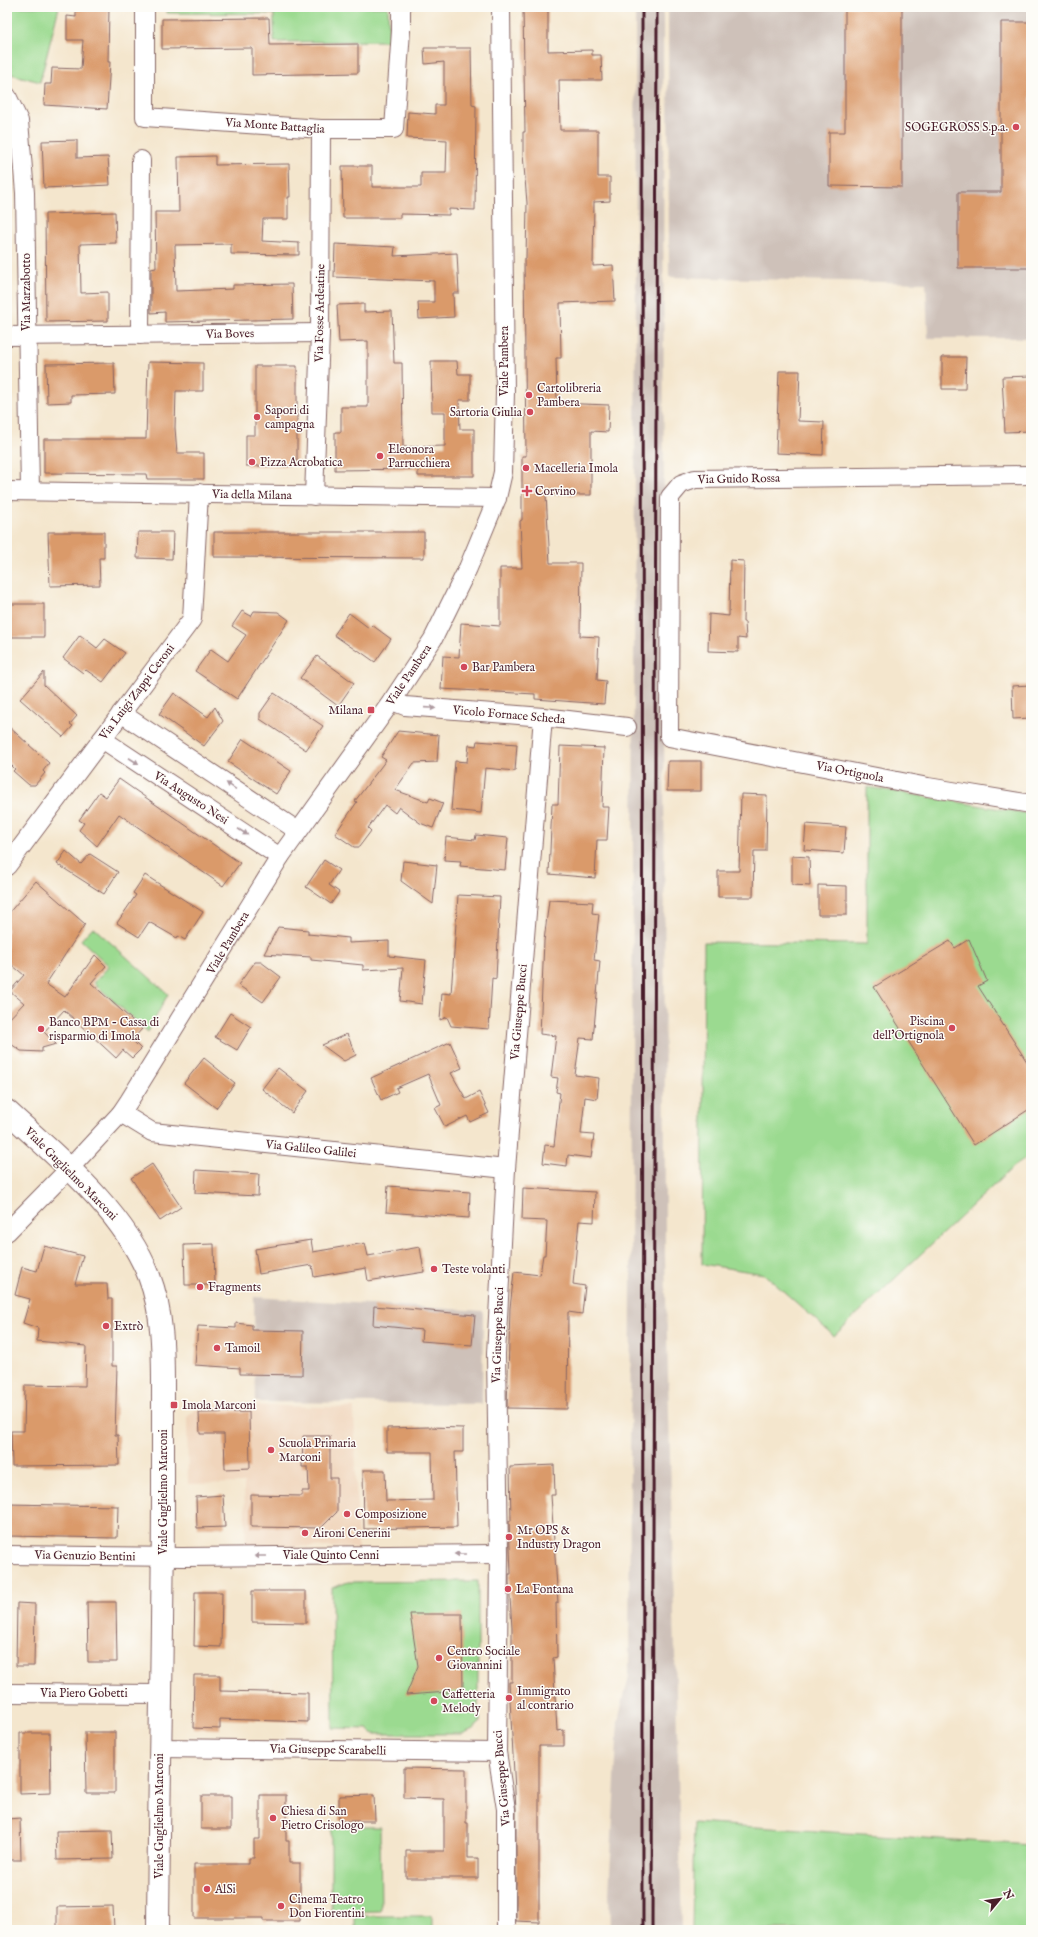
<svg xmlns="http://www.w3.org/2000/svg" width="1038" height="1937" viewBox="0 0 1038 1937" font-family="'IM FELL English',serif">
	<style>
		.built { fill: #f0d5bc }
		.industrial { fill: #cec1b9 }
		.green { fill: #9bda90; stroke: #727c5e }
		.building { fill: #da9a6b }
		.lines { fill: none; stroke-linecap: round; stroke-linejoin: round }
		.minor-casing { stroke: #866564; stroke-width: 20 }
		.major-casing { stroke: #866564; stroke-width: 24 }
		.minor { stroke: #fff; stroke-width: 18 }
		.major { stroke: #fff; stroke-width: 22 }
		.rail { stroke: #4a1f2b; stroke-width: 3 }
		.oneway { fill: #ae9aa0 }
		.poi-dot { fill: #d1495b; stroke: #fdfcf7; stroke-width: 1.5 }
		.labels { text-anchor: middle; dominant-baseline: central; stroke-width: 3; stroke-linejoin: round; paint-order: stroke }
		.street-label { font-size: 12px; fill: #4a1f2b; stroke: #fdfcf7 }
		.poi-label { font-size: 12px; fill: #4a1f2b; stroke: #fdfcf7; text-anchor: start }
	</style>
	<rect width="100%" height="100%" fill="#fdfcf7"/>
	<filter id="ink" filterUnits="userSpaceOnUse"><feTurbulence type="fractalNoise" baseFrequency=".025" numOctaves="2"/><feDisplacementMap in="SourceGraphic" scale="8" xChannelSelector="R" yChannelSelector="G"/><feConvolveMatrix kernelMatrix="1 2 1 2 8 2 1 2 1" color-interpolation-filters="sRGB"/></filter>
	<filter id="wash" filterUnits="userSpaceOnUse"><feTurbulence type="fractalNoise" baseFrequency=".012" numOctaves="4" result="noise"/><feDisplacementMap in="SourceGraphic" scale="16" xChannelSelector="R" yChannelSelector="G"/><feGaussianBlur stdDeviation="0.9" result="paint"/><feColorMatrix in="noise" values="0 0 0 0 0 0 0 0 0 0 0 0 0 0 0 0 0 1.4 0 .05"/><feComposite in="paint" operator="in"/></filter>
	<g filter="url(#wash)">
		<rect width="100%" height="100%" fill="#f4e6cd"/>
		<polygon class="built" points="202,1404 354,1408 358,1548 246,1545 244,1483 188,1484 187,1417"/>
		<g class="industrial">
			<polygon points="635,7 663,7 665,1256 682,1930 610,1930 609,1894 618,1721 629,1676 636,267"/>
			<polygon points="668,7 1031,7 1031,338 928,338 926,283 669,277"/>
			<polygon points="254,1297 483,1311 482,1404 255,1402"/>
		</g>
		<g class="green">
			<polygon points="7,7 59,7 40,82 7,73"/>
			<polygon points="167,7 388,7 389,41 274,42 274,14 167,13"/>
			<polygon points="867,787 1031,814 1031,1155 1012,1168 834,1336 764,1274 702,1264 704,942 867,944"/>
			<polygon points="93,927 168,994 148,1032 94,983 109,966 81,940"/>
			<polygon points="478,1581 478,1716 480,1718 480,1723 473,1729 462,1734 374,1734 367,1729 333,1728 332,1588 348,1582"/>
			<polygon points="694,1823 1031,1845 1031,1930 692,1930"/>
			<polygon points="331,1827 380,1827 381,1911 331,1912"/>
			<rect x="355" y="1916" width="77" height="14"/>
		</g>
		<g id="blocks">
			<g class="building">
				<polygon points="76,7 109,7 108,62 110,62 107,109 44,105 45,84 51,84 52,68 81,69 83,40 67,40 67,16 76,17"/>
				<polygon points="523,7 548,7 548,51 592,50 592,55 601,55 602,80 559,80 560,130 598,130 598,177 610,177 610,201 594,202 593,266 613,265 615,301 560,303 561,358 556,358 557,403 609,405 608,432 591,431 591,495 546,495 550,563 581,563 580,636 599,637 597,680 606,681 604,704 535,699 535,694 441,689 443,656 459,657 461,623 500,626 500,568 522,568 520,521 522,520 522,456 526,456 524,259 526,259 527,203 523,154 523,132 525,132"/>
				<polygon points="845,7 902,7 902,187 829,186 829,132 845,132"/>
				<polygon points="269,18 270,45 358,44 358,73 252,75 252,48 162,49 162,19"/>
				<polygon points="1001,22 1030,22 1031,268 958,268 958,192 1001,192"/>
				<polygon points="424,48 471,48 472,105 476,106 475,210 449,209 449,215 400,214 400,218 343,218 342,166 372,166 372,187 421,187 421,173 446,173 447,140 407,138 408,112 435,114 435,105 444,105 444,62 425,64"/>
				<polygon points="77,140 77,158 108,157 110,185 44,188 42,141"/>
				<polygon points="215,156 215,165 289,164 290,197 288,197 288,219 263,219 262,241 299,243 299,255 231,254 231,244 175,245 176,291 233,289 233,285 292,284 293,319 165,322 165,312 151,313 151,269 156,268 155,212 179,212 178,157"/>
				<polygon points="115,212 116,243 80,244 81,293 108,292 108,321 46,322 45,214"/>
				<polygon points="335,244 395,247 394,256 457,253 459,293 453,293 454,317 419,319 418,302 434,302 434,281 334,277"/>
				<polygon points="364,304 364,312 392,311 394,363 402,363 403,447 445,446 445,412 432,412 431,361 457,361 458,374 470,374 470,400 459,400 460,429 474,429 474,476 418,476 418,469 335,470 335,432 341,432 341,407 368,407 368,341 339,342 337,305"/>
				<polygon points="942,357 966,357 965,389 942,389"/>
				<polygon points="148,362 203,363 203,391 176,391 175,428 177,453 204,453 204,479 147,479 146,474 44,473 44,439 146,439"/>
				<polygon points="114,363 115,394 71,395 71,402 47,403 46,364"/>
				<polygon points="255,366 297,366 297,466 246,466 246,435 255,435"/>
				<polygon points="779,371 800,371 798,421 824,422 823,455 776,453"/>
				<polygon points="1031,376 1031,431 1005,432 1002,377"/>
				<polygon points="48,532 104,532 104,558 99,558 100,585 50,586"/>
				<polygon points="138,532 173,532 172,559 137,558"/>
				<polygon points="214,532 424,532 424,558 214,557"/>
				<polygon points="730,560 744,561 743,622 745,622 746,639 738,638 738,652 708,651 709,614 729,616"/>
				<rect x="7" y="604" width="37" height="33"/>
				<polygon points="242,611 251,616 254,611 278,612 289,620 237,699 195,671 211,649 228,661 246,635 232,626"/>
				<polygon points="349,613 369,628 372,625 391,639 375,662 358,650 357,651 334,635"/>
				<polygon points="80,635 97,648 105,639 125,653 103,682 86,670 83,673 63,658"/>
				<polygon points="317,656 354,683 338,706 300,678"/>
				<polygon points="44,672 44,685 77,716 70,724 73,726 63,737 20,699"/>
				<polygon points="1031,685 1031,718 1013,719 1012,686"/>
				<polygon points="174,693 208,717 215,707 223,721 204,746 159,714"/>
				<polygon points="274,693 323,726 306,750 260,719 260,713"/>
				<polygon points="7,725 49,763 43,771 45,773 35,785 29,785 13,771 15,769 7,761"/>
				<polygon points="398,731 439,735 437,762 414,763 395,790 428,802 430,798 443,803 433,828 420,823 399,807 395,813 385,805 368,828 371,831 359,847 354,847 335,834 357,802 355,801 386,760 381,757"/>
				<polygon points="243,739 291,771 276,794 228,762"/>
				<polygon points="477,741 517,744 515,771 485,768 481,813 451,810 455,761 467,762 469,745 476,746"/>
				<polygon points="560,746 604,748 602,807 609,807 607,840 597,840 595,878 549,874 552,804 558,804"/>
				<polygon points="668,761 701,761 701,791 667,791"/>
				<polygon points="119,779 240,863 223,886 119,814 97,846 79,830 84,823 79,820 99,792 106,797"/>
				<polygon points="741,794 767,795 766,851 754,851 753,897 718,897 718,871 739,871"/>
				<polygon points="806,824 846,827 844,853 804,850"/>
				<polygon points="476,835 508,838 505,870 460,866 461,861 444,860 446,837 475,840"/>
				<polygon points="66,851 81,864 90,854 118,872 104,894 57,864"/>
				<polygon points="792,856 809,857 810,886 792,885"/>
				<polygon points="324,860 339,870 329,885 339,892 331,904 306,887"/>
				<polygon points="403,861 437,865 433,904 401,881"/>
				<polygon points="145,875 203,912 185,940 178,936 177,938 149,922 139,937 117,923 136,895 133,893"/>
				<polygon points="36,881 85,924 46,984 65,997 95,955 106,966 91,983 142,1029 132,1040 141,1049 132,1058 123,1050 116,1058 64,1010 44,1032 56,1044 42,1048 42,1052 21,1051 11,1044 8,1040 7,1021 24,1003 10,991 24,975 7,961 7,915"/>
				<polygon points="818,885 847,886 847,915 818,915"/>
				<polygon points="458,895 500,897 496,979 492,978 489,1029 451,1026 447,1017 440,1020 442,993 451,994"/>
				<polygon points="549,900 593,902 592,913 599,914 594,960 600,961 593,1039 580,1038 575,1075 599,1078 597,1099 585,1097 581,1134 594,1135 591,1158 568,1155 567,1166 543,1163 545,1145 554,1146 560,1093 556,1092 558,1078 551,1077 556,1036 540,1034 544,941"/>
				<polygon points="278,927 308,930 308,934 349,938 349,943 389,941 389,956 426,960 422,1004 400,1001 403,968 363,970 363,965 311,960 311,957 264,954"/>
				<polygon points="969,939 987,981 978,986 1031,1068 1031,1108 974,1145 874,987 950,941 955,948"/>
				<polygon points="255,962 261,962 281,977 263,1002 238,985"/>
				<polygon points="230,1013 251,1027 237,1050 215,1037"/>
				<polygon points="347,1034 356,1055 344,1061 322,1045"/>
				<polygon points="450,1042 462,1068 451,1073 466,1099 479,1092 489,1113 470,1122 467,1116 445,1127 435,1108 441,1105 428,1074 396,1088 398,1092 381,1100 371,1078"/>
				<polygon points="204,1058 235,1083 216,1108 184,1083"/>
				<polygon points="278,1068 308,1091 292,1113 262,1089"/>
				<polygon points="152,1164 181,1207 160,1221 131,1178"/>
				<polygon points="196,1170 259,1174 258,1196 195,1193"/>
				<polygon points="388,1186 470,1192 469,1218 386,1212"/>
				<polygon points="523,1188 595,1192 594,1222 579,1221 573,1284 585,1286 582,1314 568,1312 567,1409 507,1408 510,1308 514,1272 540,1275 543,1255 545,1255 547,1221 522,1220"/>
				<polygon points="311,1240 313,1252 365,1243 368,1256 420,1247 424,1272 368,1281 366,1268 314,1277 312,1265 259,1274 255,1249"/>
				<polygon points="214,1244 215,1285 185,1285 184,1245"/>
				<polygon points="44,1246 83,1256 75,1284 107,1284 108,1299 112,1299 112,1366 117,1366 115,1435 118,1435 119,1465 12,1466 11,1431 24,1431 25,1385 85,1386 86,1346 37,1341 38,1328 23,1323 30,1299 15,1295 22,1267 37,1271"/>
				<polygon points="374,1306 475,1315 472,1345 421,1341 422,1330 373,1325"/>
				<polygon points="236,1323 252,1325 252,1330 303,1331 302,1375 240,1374 240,1368 195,1365 198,1326 236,1328"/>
				<polygon points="249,1412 250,1468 225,1469 224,1434 200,1434 199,1413"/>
				<polygon points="429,1427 463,1428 463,1452 455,1452 457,1527 364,1529 363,1470 385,1470 386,1501 433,1500 432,1452 387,1452 387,1428"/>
				<polygon points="303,1436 330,1436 330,1478 337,1478 337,1512 321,1528 251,1527 251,1495 302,1496 302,1491 309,1491 308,1467 302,1467"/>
				<polygon points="554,1465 555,1495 551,1495 558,1603 556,1603 557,1657 553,1658 557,1731 564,1730 564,1746 539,1746 539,1922 516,1921 516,1809 509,1682 512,1682 512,1628 509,1582 509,1574 511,1574 509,1521 511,1521 510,1467"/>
				<polygon points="223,1495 225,1527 197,1528 196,1497"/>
				<polygon points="7,1504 118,1506 117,1538 7,1536"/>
				<polygon points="252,1591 306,1591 306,1623 252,1622"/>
				<polygon points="195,1592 222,1592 221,1647 194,1646"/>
				<polygon points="87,1602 116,1602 117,1662 88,1662"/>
				<polygon points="17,1603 35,1604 34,1666 16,1666"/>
				<polygon points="410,1614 462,1614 463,1691 406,1695 418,1666"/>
				<polygon points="194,1675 220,1675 220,1691 308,1693 308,1722 220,1719 220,1729 193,1728"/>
				<polygon points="85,1732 115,1732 115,1793 86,1793"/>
				<polygon points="20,1733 50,1733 51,1793 20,1794"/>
				<polygon points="404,1768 466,1769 466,1823 468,1823 468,1858 478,1858 478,1878 406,1878 406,1851 444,1851 444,1799 404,1798"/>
				<polygon points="260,1795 286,1795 286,1841 289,1841 289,1863 300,1863 300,1921 263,1921 263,1918 194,1918 194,1864 249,1864 249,1858 254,1858 254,1839 260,1839"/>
				<polygon points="374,1795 375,1821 339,1821 339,1796"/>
				<rect x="201" y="1796" width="30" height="33"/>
				<polygon points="20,1818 21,1860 7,1860 7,1819"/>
				<polygon points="112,1830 113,1859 57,1860 56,1831"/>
				<polygon points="113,1906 114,1930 57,1930 57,1907"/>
			</g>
		</g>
	</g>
	<g filter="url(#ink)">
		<use href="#blocks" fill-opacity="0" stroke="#866564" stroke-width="1"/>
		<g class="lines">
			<defs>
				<g id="minor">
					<polyline points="145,7 145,117 321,129 394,129 401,31 401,7"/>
					<polyline points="7,96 19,121 25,193 30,491"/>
					<polyline points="140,335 141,160"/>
					<polyline points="7,336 320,333"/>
					<polyline points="1031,475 695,479 681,484 670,497 669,737 928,787 1031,804"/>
					<polyline points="7,491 497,498"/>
					<polyline points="314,496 320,333 321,129"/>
					<polyline points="392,701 405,706 543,717 627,727"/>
					<polyline points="121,713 298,831"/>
					<polyline points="102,739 280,857"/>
					<polyline points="7,866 192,619 199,493"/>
					<polyline points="121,1113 152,1132 506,1169"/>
					<polyline points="7,1232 69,1169 121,1113 129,1101 280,857 392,701 433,639 468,568 497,498 503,472 505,392 501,7"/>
					<polyline points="7,1555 182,1557 499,1554"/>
					<polyline points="7,1693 160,1694"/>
					<polyline points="160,1748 497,1752"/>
					<polyline points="506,1930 506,1809 497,1752 499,1554 496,1354 506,1169 543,717"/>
				</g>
				<path id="major" d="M7,1111C58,1158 123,1210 149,1276C164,1315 163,1356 163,1398C163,1427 163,1456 163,1486C163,1634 159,1782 158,1930"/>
			</defs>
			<use href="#minor" class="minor-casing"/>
			<use href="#major" class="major-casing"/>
			<use href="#minor" class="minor"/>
			<use href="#major" class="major"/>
			<g class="rail">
				<polyline points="642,7 643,1930"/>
				<polyline points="652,1930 657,7"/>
			</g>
		</g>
		<defs><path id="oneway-solid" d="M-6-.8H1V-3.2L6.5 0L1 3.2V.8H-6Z"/></defs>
		<g class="oneway">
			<use href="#oneway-solid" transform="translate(430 708) rotate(4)"/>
			<use href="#oneway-solid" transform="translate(134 761) rotate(33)"/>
			<use href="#oneway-solid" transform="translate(231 786) rotate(-146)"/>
			<use href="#oneway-solid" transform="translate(243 832) rotate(33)"/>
			<use href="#oneway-solid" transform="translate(460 1554) rotate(180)"/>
			<use href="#oneway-solid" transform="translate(260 1556) rotate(180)"/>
		</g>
	</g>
	<g class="poi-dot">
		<circle cx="1016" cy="127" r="4"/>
		<circle cx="529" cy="395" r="4"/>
		<circle cx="530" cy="412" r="4"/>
		<circle cx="257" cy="417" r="4"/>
		<circle cx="380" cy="456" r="4"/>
		<circle cx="252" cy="462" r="4"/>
		<circle cx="526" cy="468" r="4"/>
		<path d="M525 485h4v4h4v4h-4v4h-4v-4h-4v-4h4z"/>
		<circle cx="464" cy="667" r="4"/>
		<rect x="367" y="706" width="8" height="8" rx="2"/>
		<circle cx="952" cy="1028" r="4"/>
		<circle cx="41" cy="1029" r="4"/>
		<circle cx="434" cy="1269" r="4"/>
		<circle cx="200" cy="1287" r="4"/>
		<circle cx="106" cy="1326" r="4"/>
		<circle cx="217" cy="1348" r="4"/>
		<rect x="170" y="1401" width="8" height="8" rx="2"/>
		<circle cx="271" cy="1450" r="4"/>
		<circle cx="347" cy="1514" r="4"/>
		<circle cx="305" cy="1533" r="4"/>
		<circle cx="509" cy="1537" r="4"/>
		<circle cx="508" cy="1589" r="4"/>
		<circle cx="439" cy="1658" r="4"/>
		<circle cx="509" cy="1698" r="4"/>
		<circle cx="434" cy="1701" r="4"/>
		<circle cx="273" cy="1818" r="4"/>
		<circle cx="207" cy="1889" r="4"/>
		<circle cx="281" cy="1906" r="4"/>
	</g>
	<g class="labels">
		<g class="street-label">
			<text transform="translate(275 126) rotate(4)">Via Monte Battaglia</text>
			<text transform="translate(26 292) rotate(-90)">Via Marzabotto</text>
			<text transform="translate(320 313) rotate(-89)">Via Fosse Ardeatine</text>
			<text transform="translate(230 334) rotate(-1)">Via Boves</text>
			<text transform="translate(504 361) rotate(-90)">Viale Pambera</text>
			<text transform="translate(739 479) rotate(-1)">Via Guido Rossa</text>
			<text transform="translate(252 495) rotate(1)">Via della Milana</text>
			<text transform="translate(409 675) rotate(-56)">Viale Pambera</text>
			<text transform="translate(137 692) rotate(-53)">Via Luigi Zappi Ceroni</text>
			<text transform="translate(509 715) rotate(5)">Vicolo Fornace Scheda</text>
			<text transform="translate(850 772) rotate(11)">Via Ortignola</text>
			<text transform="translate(191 798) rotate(33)">Via Augusto Nesi</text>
			<text transform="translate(228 943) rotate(-59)">Viale Pambera</text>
			<text transform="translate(519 1012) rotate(-85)">Via Giuseppe Bucci</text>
			<text transform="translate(311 1149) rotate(6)">Via Galileo Galilei</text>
			<text transform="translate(71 1174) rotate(45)">Viale Guglielmo Marconi</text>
			<text transform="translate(498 1335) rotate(-88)">Via Giuseppe Bucci</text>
			<text transform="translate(163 1492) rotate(-90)">Viale Guglielmo Marconi</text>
			<text x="331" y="1555">Viale Quinto Cenni</text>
			<text transform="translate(85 1556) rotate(1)">Via Genuzio Bentini</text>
			<text x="84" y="1693">Via Piero Gobetti</text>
			<text transform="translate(328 1750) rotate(1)">Via Giuseppe Scarabelli</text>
			<text transform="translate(502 1778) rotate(-95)">Via Giuseppe Bucci</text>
			<text transform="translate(159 1816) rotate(-90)">Viale Guglielmo Marconi</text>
		</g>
		<g class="poi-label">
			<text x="1008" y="127" text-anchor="end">SOGEGROSS S.p.a.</text>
			<text x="537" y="388">Cartolibreria<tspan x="537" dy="14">Pambera</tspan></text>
			<text x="265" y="410">Sapori di<tspan x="265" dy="14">campagna</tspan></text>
			<text x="522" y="412" text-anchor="end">Sartoria Giulia</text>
			<text x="388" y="449">Eleonora<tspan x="388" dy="14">Parrucchiera</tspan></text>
			<text x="260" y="462">Pizza Acrobatica</text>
			<text x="534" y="468">Macelleria Imola</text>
			<text x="535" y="491">Corvino</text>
			<text x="472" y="667">Bar Pambera</text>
			<text x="363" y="710" text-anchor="end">Milana</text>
			<text x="944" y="1021" text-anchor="end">Piscina<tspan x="944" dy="14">dell'Ortignola</tspan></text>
			<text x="49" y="1022">Banco BPM - Cassa di<tspan x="49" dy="14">risparmio di Imola</tspan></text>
			<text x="442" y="1269">Teste volanti</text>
			<text x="208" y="1287">Fragments</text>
			<text x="114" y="1326">Extrò</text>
			<text x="225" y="1348">Tamoil</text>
			<text x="182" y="1405">Imola Marconi</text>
			<text x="279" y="1443">Scuola Primaria<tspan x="279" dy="14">Marconi</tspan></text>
			<text x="355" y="1514">Composizione</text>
			<text x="517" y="1530">Mr OPS &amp;<tspan x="517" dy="14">Industry Dragon</tspan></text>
			<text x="313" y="1533">Aironi Cenerini</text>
			<text x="516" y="1589">La Fontana</text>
			<text x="447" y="1651">Centro Sociale<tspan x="447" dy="14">Giovannini</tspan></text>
			<text x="517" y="1691">Immigrato<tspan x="517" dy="14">al contrario</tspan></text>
			<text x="442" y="1694">Caffetteria<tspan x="442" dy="14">Melody</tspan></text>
			<text x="281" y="1811">Chiesa di San<tspan x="281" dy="14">Pietro Crisologo</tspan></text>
			<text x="215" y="1889">AlSi</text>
			<text x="289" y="1899">Cinema Teatro<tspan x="289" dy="14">Don Fiorentini</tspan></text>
		</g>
	</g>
	<rect width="1038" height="1937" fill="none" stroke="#fdfcf7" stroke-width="24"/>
	<g transform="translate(1000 1899) rotate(61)" stroke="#fdfcf7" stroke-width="3" paint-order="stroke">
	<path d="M0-3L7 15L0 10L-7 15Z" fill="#4a1f2b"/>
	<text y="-6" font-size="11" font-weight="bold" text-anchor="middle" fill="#4a1f2b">N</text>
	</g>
</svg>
